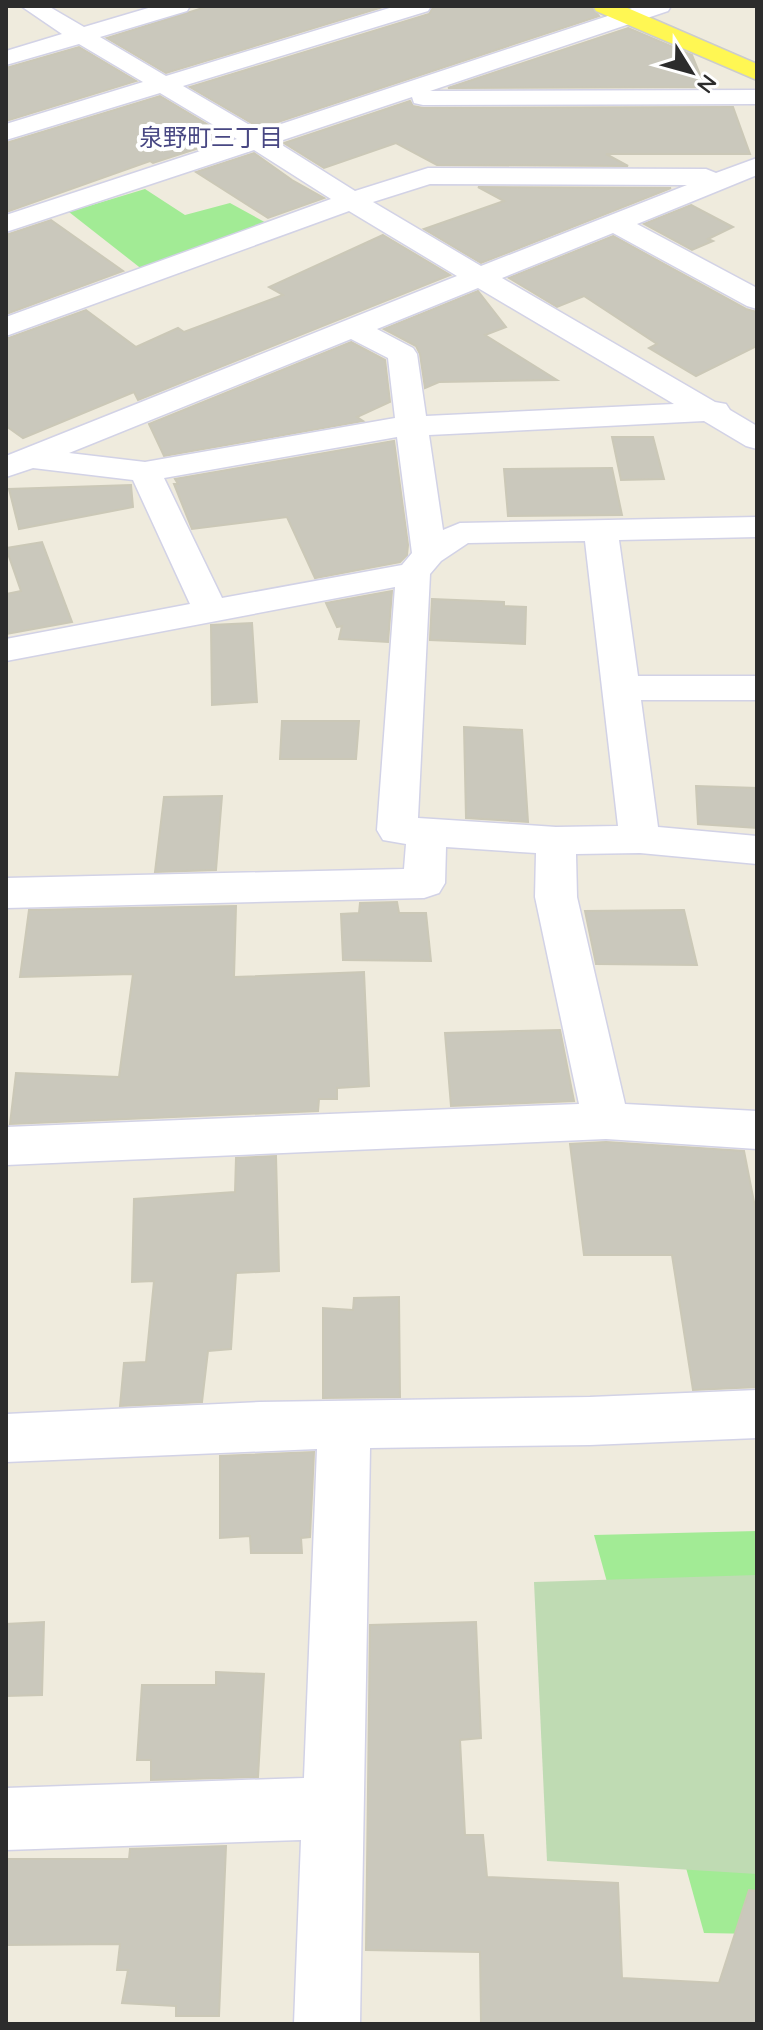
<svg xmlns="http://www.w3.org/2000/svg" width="763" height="2030" viewBox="0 0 763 2030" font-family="Quicksand,'Noto Sans JP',sans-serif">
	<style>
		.green { fill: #a2eb95 }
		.cemetery { fill: #bfdbb3 }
		.building { fill: #cac8bc; stroke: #cbc8b7; stroke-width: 2 }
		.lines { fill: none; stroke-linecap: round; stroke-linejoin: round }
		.minor-casing { stroke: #d2d2e6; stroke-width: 3 }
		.major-casing { stroke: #ccc; stroke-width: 3 }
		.minor { fill: #fff; fill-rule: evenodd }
		.major { fill: #fff753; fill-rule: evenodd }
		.labels { text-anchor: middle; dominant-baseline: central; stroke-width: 8; stroke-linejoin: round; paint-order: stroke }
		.far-neighbourhood-label { font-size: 24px; fill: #484783; stroke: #fff }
	</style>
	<rect width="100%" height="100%" fill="#efebdd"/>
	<g class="green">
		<polygon points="145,189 185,215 230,203 270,225 143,270 69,212"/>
		<polygon points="757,1531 757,1934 704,1933 594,1535"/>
	</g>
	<polygon class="cemetery" points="757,1575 757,1874 547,1861 534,1582"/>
	<g class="building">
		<polygon points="209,6 386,6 166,73 107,38"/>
		<polygon points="434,6 590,6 599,16 260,128 190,87 429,14"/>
		<polygon points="628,28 692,55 705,87 448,88"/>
		<polygon points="79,47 136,81 6,121 6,68"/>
		<polygon points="160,96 230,138 153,163 150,161 6,212 6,143"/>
		<polygon points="410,101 413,106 423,108 733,107 750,154 606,154 628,166 437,165 396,143 324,168 284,143"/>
		<polygon points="254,153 292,180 324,198 268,218 196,172"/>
		<polygon points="478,187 671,188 481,263 424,229 504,201"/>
		<polygon points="691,205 733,227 708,239 713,241 692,250 644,224"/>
		<polygon points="51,220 123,271 6,314 6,235"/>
		<polygon points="383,235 450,275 138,400 134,392 23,438 6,426 6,339 86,310 136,347 178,328 184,332 283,295 269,287"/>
		<polygon points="613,236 746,309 757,312 757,346 696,376 649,348 657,344 584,296 557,307 509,278"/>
		<polygon points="478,291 506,327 485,335 557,380 439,382 425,388 420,354 416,346 384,329"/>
		<polygon points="351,342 385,360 390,402 357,417 363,421 164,456 149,424"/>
		<polygon points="612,437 653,437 664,479 621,480"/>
		<polygon points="394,441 408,545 407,555 400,562 315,578 287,517 192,529 174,484 178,484 175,479"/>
		<polygon points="612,468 622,515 508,516 504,469"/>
		<polygon points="131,485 133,507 19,529 9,489"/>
		<polygon points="42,542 72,622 6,634 6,594 21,591 6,548"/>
		<polygon points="392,591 388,642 339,639 342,626 337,627 326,603"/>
		<polygon points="432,599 504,602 504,606 526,607 525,644 430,640"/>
		<polygon points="252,623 257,702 212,705 211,625"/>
		<polygon points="282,721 359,721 356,759 280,759"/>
		<polygon points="464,727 522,730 528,822 466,818"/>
		<polygon points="696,786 757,788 757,828 698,824"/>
		<polygon points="222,796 216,870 155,872 164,797"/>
		<polygon points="397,902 399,913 426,913 431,961 343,960 341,914 359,913 360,903"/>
		<polygon points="236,906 234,977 364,972 369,1086 337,1088 337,1099 319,1099 318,1111 10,1124 16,1073 119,1077 133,974 20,977 29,910"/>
		<polygon points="684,910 697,965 596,964 585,911"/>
		<polygon points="560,1030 574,1101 451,1106 445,1033"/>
		<polygon points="606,1142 744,1151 757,1217 757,1387 693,1390 672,1255 584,1255 570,1144"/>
		<polygon points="276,1156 279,1271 236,1273 231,1349 208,1351 202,1402 120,1406 124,1363 146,1362 154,1281 132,1282 134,1199 235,1192 236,1158"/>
		<polygon points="399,1297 400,1397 323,1398 323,1308 353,1310 354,1298"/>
		<polygon points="314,1452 310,1537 301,1538 302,1553 251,1553 250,1536 220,1538 220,1456"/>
		<polygon points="44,1622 42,1695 6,1696 6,1624"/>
		<polygon points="476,1622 481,1738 460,1740 465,1835 483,1835 487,1877 618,1883 622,1978 719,1983 749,1890 757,1891 757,2024 481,2024 480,1952 366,1950 370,1625"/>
		<polygon points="216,1672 264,1674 258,1777 151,1780 151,1760 137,1760 142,1685 216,1685"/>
		<polygon points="226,1846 219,2016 176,2016 176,2006 122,2003 128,1970 117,1970 120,1944 6,1945 6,1859 129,1859 130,1849"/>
	</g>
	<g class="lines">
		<defs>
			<g id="minor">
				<path d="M21,6H48L84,27L155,6H190L187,11L100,37L166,76L396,6H431L428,11L183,86L260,131L638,6H671L668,11L430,91L757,90V104L423,105L414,103L412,97L277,142L355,191L428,168L706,169L716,173L757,158V175L637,224L757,288V309L747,306L613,233L502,278L715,402L726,404L730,410L757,426V449L746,446L704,421L429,435L443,530L460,523L757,517V537L619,540L638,676H757V700H641L658,827L757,836V864L640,853L576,854L577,897L625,1104L757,1111V1149L606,1139L6,1165V1127L579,1104L535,897L536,853L446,847L445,883L439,893L424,898L6,908V878L404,869L406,844L383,840L377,830L395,587L6,661V639L190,604L133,480L33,468L6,477V456L457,276L349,211L6,336V317L331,199L254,150L6,232V215L237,139L160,93L6,140V124L143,82L79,44L6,65V51L62,34ZM430,184L687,185L481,266L373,202ZM478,288L674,404L426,416L417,354L413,348L377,329ZM351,339L388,358L395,418L145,462L69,453ZM397,437L412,553L402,565L222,598L164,478ZM585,541L618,826L556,827L418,818L430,574L441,561L468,543Z"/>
				<polygon points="757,1390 757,1438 590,1445 370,1448 360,2024 294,2024 301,1840 6,1850 6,1788 304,1778 317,1449 6,1462 6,1414 260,1402 590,1397"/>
			</g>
			<polygon id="major" points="593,6 623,6 757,64 757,80 596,11"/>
		</defs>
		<use href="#minor" class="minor-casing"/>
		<use href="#major" class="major-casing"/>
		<use href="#minor" class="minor"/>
		<use href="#major" class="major"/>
	</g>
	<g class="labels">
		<g class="far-neighbourhood-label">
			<text x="211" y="137">泉野町三丁目</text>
		</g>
	</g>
	<rect width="763" height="2030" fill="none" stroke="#2c2c2c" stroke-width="16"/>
	<g transform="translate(691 72) rotate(127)" stroke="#ffffff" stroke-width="6" paint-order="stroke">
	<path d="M0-6L14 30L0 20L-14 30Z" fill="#2c2c2c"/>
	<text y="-12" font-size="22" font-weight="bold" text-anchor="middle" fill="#2c2c2c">N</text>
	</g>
</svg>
